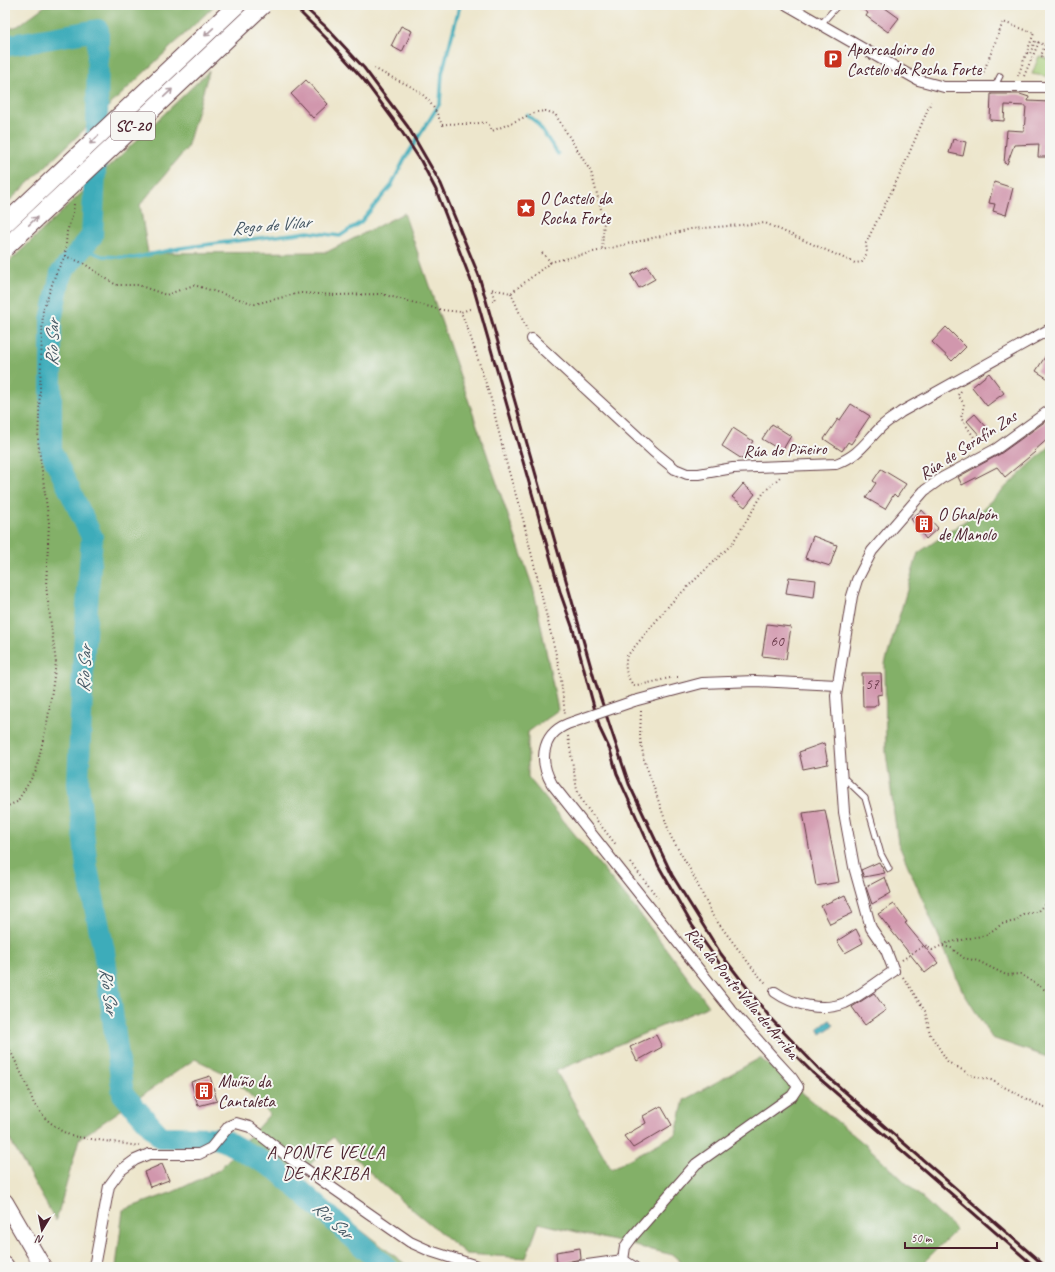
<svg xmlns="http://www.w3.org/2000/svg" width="1055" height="1272" viewBox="0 0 1055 1272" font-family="Caveat,sans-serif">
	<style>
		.green { fill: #a4cc77; stroke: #777651 }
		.forest { fill: #83b068; stroke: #66684a }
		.water { fill: #3dacba; stroke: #446672 }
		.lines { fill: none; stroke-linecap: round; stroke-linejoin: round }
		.stream { stroke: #3dacba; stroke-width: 3.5 }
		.river { stroke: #3dacba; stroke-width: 22 }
		.building { fill: #d197ad }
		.service-casing { stroke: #623d43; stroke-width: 7 }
		.minor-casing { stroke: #623d43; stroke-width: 12 }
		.primary-casing { stroke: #623d43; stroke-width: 18 }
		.path { stroke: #623d43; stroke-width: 2; stroke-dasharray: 1 3; stroke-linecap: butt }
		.service { stroke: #fff; stroke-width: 5 }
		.minor { stroke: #fff; stroke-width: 10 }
		.primary { stroke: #fff; stroke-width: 16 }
		.rail { stroke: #4a1f2b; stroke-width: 3 }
		.minor-bridge-casing { stroke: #623d43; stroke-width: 12; stroke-linecap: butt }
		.trunk-bridge-casing { stroke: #623d43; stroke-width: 19; stroke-linecap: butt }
		.minor-bridge { stroke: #fff; stroke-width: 10 }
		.trunk-bridge { stroke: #fff; stroke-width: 17 }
		.oneway { stroke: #ae9aa0 }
		.labels { text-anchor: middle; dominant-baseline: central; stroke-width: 4; stroke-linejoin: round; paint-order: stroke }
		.number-label { font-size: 15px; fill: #6c3d4c }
		.shield { fill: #f6f6f2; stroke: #7e6067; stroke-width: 1 }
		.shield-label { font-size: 16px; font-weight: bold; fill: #4a1f2b }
		.poi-label { font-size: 17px; fill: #4a1f2b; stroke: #f6f6f2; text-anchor: start }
		.street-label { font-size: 17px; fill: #4a1f2b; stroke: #f6f6f2 }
		.water-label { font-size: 18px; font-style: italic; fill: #455764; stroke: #f6f6f2 }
		.neighbourhood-label { font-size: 18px; letter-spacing: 1px; fill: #4a1f2b; stroke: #f6f6f2 }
	</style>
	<rect width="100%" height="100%" fill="#f6f6f2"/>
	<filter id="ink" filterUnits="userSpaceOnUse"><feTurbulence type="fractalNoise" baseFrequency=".025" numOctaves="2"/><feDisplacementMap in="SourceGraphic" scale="8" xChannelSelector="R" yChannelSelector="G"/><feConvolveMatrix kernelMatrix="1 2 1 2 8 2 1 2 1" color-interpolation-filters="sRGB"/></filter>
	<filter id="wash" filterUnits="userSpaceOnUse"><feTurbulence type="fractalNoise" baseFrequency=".012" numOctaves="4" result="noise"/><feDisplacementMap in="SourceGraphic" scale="16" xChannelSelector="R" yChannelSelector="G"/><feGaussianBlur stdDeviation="0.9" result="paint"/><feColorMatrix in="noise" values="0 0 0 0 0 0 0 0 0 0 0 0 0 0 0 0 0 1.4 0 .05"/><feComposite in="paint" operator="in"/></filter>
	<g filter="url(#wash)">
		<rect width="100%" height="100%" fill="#ede6cc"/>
		<polygon class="green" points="1039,56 1050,60 1050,77 1032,74"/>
		<g class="forest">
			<polygon points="46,5 215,5 5,205 5,30 18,26"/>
			<polygon points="209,71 187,148 140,205 148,253 327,252 404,213 534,591 558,710 528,732 528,777 643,918 709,1006 556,1071 611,1169 676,1134 684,1100 760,1058 867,1146 956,1230 919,1267 686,1267 673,1255 539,1223 526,1258 466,1254 382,1184 333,1137 297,1181 409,1267 116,1267 123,1210 173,1192 219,1170 270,1114 230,1076 195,1059 79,1139 56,1221 5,1131 5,266"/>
			<polygon points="1050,446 1050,1058 992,1038 962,990 898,843 886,753 885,664 918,553 981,510"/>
		</g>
		<polygon class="water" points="830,1020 834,1025 821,1034 818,1028"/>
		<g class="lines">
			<g class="stream">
				<polyline points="527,115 537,123 558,154"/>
				<polyline points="82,248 102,256 134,258 180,248 308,232 340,236 361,222 391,186 404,160 440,103 442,73 460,5"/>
			</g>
			<polyline class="river" points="5,46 98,30 97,129 92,236 61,273 51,320 51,451 92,537 84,649 78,783 87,868 104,951 123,1094 161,1137 215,1138 225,1141 276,1169 386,1267"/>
		</g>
		<g id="blocks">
			<g class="building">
				<polygon points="857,5 881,5 899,18 888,32 866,16 868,13"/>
				<polygon points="401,26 412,31 402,52 391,46"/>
				<polygon points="306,80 328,104 313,118 291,94"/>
				<polygon points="991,94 1020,94 1029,97 1028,101 1050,102 1049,157 1038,157 1039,144 1014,145 1007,164 1004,163 1007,130 1024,131 1026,106 1005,105 1004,121 990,120"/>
				<polygon points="953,139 966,142 963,156 949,153"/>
				<polygon points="994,182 1013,188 1006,215 993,211 995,204 989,203"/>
				<polygon points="647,266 655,279 639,288 631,275"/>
				<polygon points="946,327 966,347 952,361 932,342"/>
				<polygon points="1050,349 1050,380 1036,371"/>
				<polygon points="989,373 1004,393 987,406 972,387"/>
				<polygon points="851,404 870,416 851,444 848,442 842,451 824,439 838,419 840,420"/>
				<polygon points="975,414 989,430 981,437 967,421"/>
				<polygon points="1050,418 1050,437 1034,451 1035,452 1005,477 997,467 962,485 958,477 1000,454"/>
				<polygon points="772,424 791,436 782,451 762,439"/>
				<polygon points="733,428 753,441 742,459 722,446"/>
				<polygon points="881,469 906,484 897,497 894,494 885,509 866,498 876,483 873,481"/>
				<polygon points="743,484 755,494 745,507 732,497"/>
				<polygon points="922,510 938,528 926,539 911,519"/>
				<polygon points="813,536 837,545 830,566 805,558"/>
				<polygon points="789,577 816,580 814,597 786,593"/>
				<polygon points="767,624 791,627 786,659 762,656"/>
				<polygon points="862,673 881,673 882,694 877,695 878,704 874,707 863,707"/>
				<polygon points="824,743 828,764 803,769 799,752"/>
				<polygon points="825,810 839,882 816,886 803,813"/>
				<polygon points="879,862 885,873 864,877 861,870"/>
				<polygon points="885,877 891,893 872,904 866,887"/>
				<polygon points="845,895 853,913 830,924 821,906"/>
				<polygon points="894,904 907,922 905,923 938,963 925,973 878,914"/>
				<polygon points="856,929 863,943 845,953 837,941"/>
				<polygon points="874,993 886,1010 865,1025 852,1007"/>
				<polygon points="656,1035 662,1047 637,1061 630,1047"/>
				<polygon points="210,1076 217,1101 198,1106 191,1082"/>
				<polygon points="661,1106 672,1125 633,1148 624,1136 646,1123 643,1116"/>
				<polygon points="162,1164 169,1180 150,1187 144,1172"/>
				<polygon points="580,1248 581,1259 557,1264 556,1252"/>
			</g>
		</g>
	</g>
	<g filter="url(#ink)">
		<use href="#blocks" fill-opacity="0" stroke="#623d43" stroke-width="1"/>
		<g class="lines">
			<defs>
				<g id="service">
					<polyline points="821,24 838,5"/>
					<polyline points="995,86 1000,76"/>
					<polyline points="842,776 865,798 881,854 889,869"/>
				</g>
				<g id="minor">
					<polyline points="787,5 918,80 944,87 1050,87"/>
					<path d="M532,339L654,452L675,469L687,474H699L733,468L836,464C859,455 864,444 881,427C887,421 895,417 901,412L1050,329"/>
					<polyline points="634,701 702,683 755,681 837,685"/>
					<path d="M573,722C543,731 537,758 552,784L732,1011L770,1054L792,1078L798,1087L792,1096L779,1105L696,1164L633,1236L625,1247L623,1260"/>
					<path d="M775,992C793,1005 823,1012 845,1003C862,995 878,981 894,971L886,950L871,928L854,867L844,812L836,696L852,596L857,580L872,551L924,491L942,478L996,449L1050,410"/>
					<polyline points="94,1267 109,1186 120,1171 135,1160 149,1154 199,1154 211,1148 229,1126 236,1123 250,1127 291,1159 410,1242 430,1251 480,1267"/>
					<polyline points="573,1267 623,1260 634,1267"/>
				</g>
				<g id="primary">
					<polyline points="5,1202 43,1267"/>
					<polyline points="5,1265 6,1267"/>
				</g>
			</defs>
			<use href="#service" class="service-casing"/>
			<use href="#minor" class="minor-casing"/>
			<use href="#primary" class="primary-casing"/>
			<g class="path">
				<polyline points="1027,53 1030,54 1035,41 1045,45 1041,56 1050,59"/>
				<path d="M374,68C407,88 426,84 442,125C450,123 454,124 462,124C470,125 479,122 488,123L492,131L537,112L546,111L555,114L591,172L604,220L602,249"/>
				<polyline points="982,76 1003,22 1034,33 1018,76"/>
				<polyline points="1024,76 1039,42"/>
				<polyline points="542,253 551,262 691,229 765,223 855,263 862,262 867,253 866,243 902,170 931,102"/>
				<polyline points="65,256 67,232 73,213 74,204"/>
				<polyline points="511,293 527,330"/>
				<polyline points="492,301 495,300 491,289 511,293 551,262"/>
				<polyline points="470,309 461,312 469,332 491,399 506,462 523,519 560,671 565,714"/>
				<polyline points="961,391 958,395 964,404 961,418 980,446"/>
				<path d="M678,677C663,678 648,685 633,685C626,675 624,668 627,656L671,603L732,544L764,492L780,477"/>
				<polyline points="641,711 640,738 644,759 671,837 691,871 713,916 757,974 767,984"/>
				<polyline points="568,736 577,790 583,803 617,846"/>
				<polyline points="5,807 17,802 36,771 48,718 56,663 46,586 49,523 38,441 43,310 56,273 65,256 83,263 116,285 138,285 166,295 194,285 255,304 300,293 336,295 381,294 442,310 461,312"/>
				<polyline points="631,863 658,898"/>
				<polyline points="943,946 951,948 964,958 978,961 1006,975 1020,974 1050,993"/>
				<polyline points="902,960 925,945 932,950 947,943 986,935 1002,924 1016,921 1023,914 1037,912 1050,899"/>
				<polyline points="903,977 925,1011 930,1034 948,1062 973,1076 991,1080 1040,1106 1050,1108"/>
				<polyline points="5,1040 27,1085 34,1104 46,1119 60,1130 71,1136 139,1146"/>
			</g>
			<use href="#service" class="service"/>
			<use href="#minor" class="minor"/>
			<use href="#primary" class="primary"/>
			<g class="rail">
				<polyline points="293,5 327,39 364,80 398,126 421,161 436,190 473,286 561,595 573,629 600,729 610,750 617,774 658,865 692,925 750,1006 775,1035 812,1072 1035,1267"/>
				<polyline points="302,5 325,26 364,68 408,127 441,184 479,276 594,678 629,784 672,875 721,954 772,1020 820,1070 1046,1267"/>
			</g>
			<defs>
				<polyline id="minor-bridge" points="573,722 634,701"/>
				<g id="trunk-bridge">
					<polyline points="5,224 237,5"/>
					<polyline points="5,248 263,5"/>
				</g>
			</defs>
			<use href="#minor-bridge" class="minor-bridge-casing"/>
			<use href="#trunk-bridge" class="trunk-bridge-casing"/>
			<use href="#minor-bridge" class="minor-bridge"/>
			<use href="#trunk-bridge" class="trunk-bridge"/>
		</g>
		<defs><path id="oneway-shaft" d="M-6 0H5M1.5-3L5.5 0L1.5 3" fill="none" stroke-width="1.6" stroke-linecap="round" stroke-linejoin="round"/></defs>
		<g class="oneway">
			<use href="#oneway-shaft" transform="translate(209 32) rotate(137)"/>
			<use href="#oneway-shaft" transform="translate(168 93) rotate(-43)"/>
			<use href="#oneway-shaft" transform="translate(94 140) rotate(137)"/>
			<use href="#oneway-shaft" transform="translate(33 221) rotate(-44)"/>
		</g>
	</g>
	<defs>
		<symbol id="parking-square" viewBox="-11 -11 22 22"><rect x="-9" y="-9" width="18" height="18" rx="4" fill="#c8321e" stroke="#f6f6f2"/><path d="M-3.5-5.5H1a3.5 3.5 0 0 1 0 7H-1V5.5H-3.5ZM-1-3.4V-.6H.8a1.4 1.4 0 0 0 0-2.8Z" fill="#fff"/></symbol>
		<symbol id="sight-square" viewBox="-11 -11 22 22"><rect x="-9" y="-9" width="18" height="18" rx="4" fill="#c8321e" stroke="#f6f6f2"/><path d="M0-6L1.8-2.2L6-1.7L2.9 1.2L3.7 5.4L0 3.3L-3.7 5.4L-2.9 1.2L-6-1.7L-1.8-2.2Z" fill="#fff"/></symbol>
		<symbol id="building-square" viewBox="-11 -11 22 22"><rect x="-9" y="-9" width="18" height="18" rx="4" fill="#c8321e" stroke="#f6f6f2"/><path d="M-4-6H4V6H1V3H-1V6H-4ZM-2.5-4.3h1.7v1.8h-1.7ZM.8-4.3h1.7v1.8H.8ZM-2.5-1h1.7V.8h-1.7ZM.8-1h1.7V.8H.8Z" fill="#fff"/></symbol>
	</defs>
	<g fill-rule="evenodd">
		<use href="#parking-square" x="822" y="48" width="22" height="22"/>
		<use href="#sight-square" x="515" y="197" width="22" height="22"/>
		<use href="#building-square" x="913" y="513" width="22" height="22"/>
		<use href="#building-square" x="193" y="1080" width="22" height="22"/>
	</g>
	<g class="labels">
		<g class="number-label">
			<text x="777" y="641">60</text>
			<text x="872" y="684">57</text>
		</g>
		<rect class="shield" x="111" y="112" width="44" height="28" rx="3"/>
		<g class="shield-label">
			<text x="133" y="126">SC-20</text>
		</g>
		<g class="poi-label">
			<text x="847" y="49">Aparcadoiro do<tspan x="847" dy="20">Castelo da Rocha Forte</tspan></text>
			<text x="540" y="198">O Castelo da<tspan x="540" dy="20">Rocha Forte</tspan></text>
			<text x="938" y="514">O Ghalpón<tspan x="938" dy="20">de Manolo</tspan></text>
			<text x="218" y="1081">Muíño da<tspan x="218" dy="20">Cantaleta</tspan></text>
		</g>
		<g class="street-label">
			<text transform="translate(968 445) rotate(-33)">Rúa de Serafín Zas</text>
			<text transform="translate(785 450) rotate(-2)">Rúa do Piñeiro</text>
			<text transform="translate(742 993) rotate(50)">Rúa da Ponte Vella de Arriba</text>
		</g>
		<g class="water-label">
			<text transform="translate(271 225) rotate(-5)">Rego de Vilar</text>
			<text transform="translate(52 343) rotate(-88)">Río Sar</text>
			<text transform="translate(84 669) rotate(-87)">Río Sar</text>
			<text transform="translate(109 991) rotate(82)">Río Sar</text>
			<text transform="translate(333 1220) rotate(42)">Río Sar</text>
		</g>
		<g class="neighbourhood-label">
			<text x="326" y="1152">A PONTE VELLA<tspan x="326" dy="21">DE ARRIBA</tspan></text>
		</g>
	</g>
	<rect width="1055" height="1272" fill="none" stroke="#f6f6f2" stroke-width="20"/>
	<g transform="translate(42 1230) rotate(190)" stroke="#f6f6f2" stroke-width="3" paint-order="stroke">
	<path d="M0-3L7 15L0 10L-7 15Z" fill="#4a1f2b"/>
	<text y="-6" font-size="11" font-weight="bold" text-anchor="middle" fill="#4a1f2b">N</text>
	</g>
	<path d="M905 1242v6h92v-6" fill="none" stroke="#4a1f2b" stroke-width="2"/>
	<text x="911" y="1242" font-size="12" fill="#4a1f2b" stroke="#f6f6f2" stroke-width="3" paint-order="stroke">50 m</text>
</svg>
